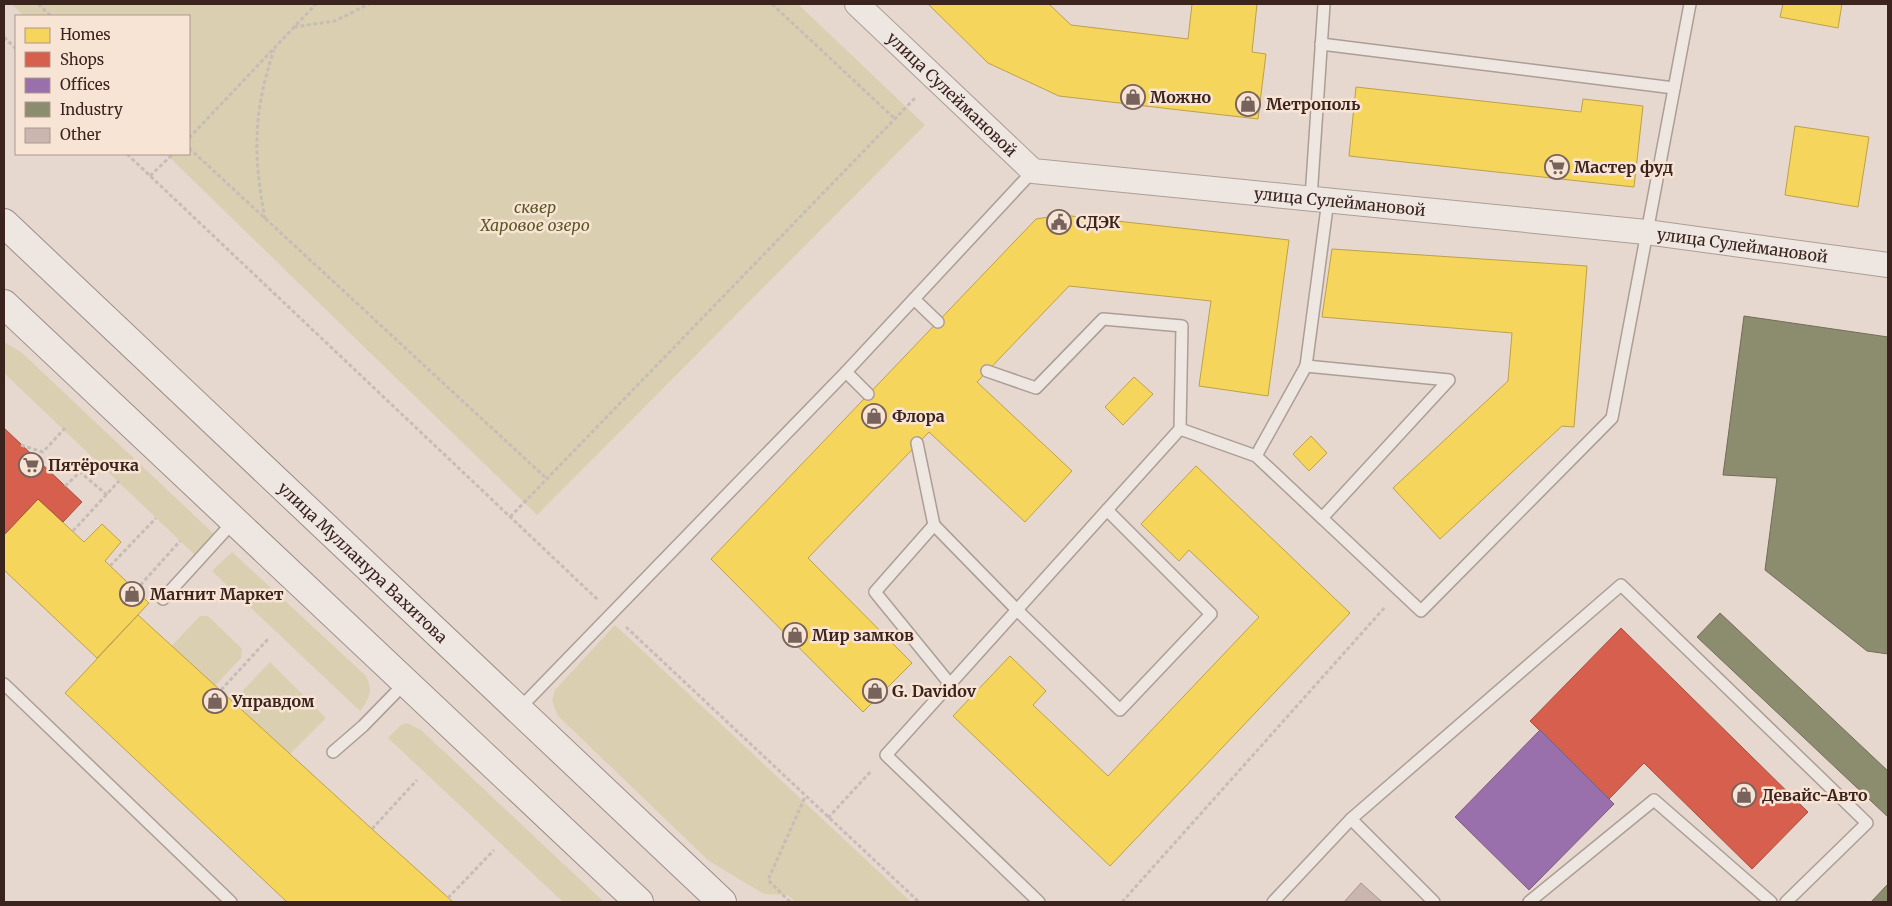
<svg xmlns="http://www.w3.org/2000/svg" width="1892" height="906" viewBox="0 0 1892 906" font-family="Merriweather,serif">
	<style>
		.green { fill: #dacfb0 }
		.homes { fill: #f6d55c; stroke: #bea049 }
		.shops { fill: #d6604d; stroke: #a84e3f }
		.offices { fill: #9970ab; stroke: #7d5981 }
		.industry { fill: #8c8c6e; stroke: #746d56 }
		.building { fill: #cbb5af; stroke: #a7938d }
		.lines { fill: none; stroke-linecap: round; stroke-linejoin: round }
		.lane-casing { stroke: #ac9e97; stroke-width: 14 }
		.street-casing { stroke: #ac9e97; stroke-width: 26 }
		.secondary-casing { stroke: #9b8d87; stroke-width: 30 }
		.path { stroke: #c7bdb7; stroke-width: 3; stroke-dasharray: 4 2.5; stroke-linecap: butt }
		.lane { stroke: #eee6e0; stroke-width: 11 }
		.street { stroke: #eee6e0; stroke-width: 24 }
		.secondary { stroke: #eee6e0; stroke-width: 28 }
		.labels { text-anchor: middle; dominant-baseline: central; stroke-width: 5; stroke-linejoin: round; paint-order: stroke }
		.street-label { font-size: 16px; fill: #3c241e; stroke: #f8e4d4 }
		.poi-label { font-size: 16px; font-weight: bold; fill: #3c241e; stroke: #f8e4d4; text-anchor: start }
		.park-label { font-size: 16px; font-style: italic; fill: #5a5923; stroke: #f8e4d4 }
	</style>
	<rect width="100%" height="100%" fill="#e6d8ce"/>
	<g class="green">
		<polygon points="11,4 798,4 925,125 537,515 166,154 189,154 189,16 24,16"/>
		<polygon points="4,342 21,352 216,536 196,556 4,373"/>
		<path d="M232,552L366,676C373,691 370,698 360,711L212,571Z"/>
		<polygon points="200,616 208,616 242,649 241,658 209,692 167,651"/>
		<polygon points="615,625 911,902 796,902 787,895 764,894 709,861 558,716 552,701 555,690"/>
		<polygon points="270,662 326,718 282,762 227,707"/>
		<polygon points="407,723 421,730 604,902 563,902 388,738 401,725"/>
	</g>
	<g class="homes">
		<polygon points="928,4 1049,4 1071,25 1188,39 1192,4 1257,4 1252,52 1266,54 1258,119 1059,96 988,63"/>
		<polygon points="1783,4 1842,4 1838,28 1780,17"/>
		<polygon points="1356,87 1581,112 1583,99 1643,106 1634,187 1349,156"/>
		<polygon points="1795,126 1869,137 1858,207 1785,195"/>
		<polygon points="1062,215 1289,240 1268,396 1199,386 1211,301 1069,286 977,382 1072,471 1025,522 929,432 808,558 912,663 863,712 711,559 1036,219"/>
		<polygon points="1332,249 1587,266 1574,427 1562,426 1440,539 1393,488 1508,381 1512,333 1322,317"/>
		<polygon points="1134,377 1153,394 1123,425 1105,407"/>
		<polygon points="1311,436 1327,453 1309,471 1293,454"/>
		<polygon points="1196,466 1350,613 1110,866 953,716 1010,656 1046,691 1033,705 1108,776 1259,617 1189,550 1179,561 1141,524"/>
		<polygon points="38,499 84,542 102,524 121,542 105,561 149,603 97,658 4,570 4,535"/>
		<polygon points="138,615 372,829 453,902 287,902 65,693"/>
	</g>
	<g class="shops">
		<polygon points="4,428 82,502 63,522 38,499 4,535"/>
		<polygon points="1621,628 1808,812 1752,869 1644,763 1609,799 1530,721"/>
	</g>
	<polygon class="offices" points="1540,730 1614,804 1529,890 1455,817"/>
	<g class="industry">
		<polygon points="1744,316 1888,337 1888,654 1867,651 1765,570 1777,478 1723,475"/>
		<polygon points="1720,613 1888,771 1888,817 1697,637"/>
		<polygon points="1888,884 1888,902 1871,902"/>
	</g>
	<polygon class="building" points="1361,883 1382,902 1344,902"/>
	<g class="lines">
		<defs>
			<g id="lane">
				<polyline points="1321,44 1674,88"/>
				<polyline points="1311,198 1324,4"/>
				<polyline points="914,299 938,322"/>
				<polyline points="1306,366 1328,200"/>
				<polyline points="987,371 1036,388 1103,319 1182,326 1180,429"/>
				<polyline points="846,372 868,394"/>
				<polyline points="917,443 934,525 1017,610 1120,710 1211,614 1107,510"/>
				<polyline points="1322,518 1421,611 1612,418 1690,4"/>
				<polyline points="934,525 875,592 950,684"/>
				<polyline points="163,599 234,521"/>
				<polyline points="4,684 231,902"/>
				<polyline points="519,709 846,372 1033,171"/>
				<polyline points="333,752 363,726 406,682"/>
				<polyline points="1039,902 886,755 1180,429 1256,456 1322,518 1449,380 1306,366 1256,456"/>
				<polyline points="1273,902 1351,819"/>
				<polyline points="1434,902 1351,819 1621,585 1867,823 1786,902"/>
				<polyline points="1529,902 1654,800 1771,902"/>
			</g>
			<g id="street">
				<path id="s1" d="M857,4L1033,171L1646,232L1888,265"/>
			</g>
			<g id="secondary">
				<path id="s2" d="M4,223L722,902"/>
				<polyline points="4,304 639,902"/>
			</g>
		</defs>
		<use href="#lane" class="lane-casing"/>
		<use href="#street" class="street-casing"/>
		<use href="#secondary" class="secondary-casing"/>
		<g class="path">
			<polyline points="38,4 51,16"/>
			<polyline points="772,4 895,119"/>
			<polyline points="294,27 335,21 369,4"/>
			<polyline points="4,37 16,49"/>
			<polyline points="189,138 316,4"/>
			<polyline points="189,148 547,479"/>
			<polyline points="127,154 598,600"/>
			<polyline points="150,176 173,154"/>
			<path d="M265,219C253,155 253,112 274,50"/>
			<polyline points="21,445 43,452 65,428"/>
			<polyline points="65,486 80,472 107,495"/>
			<polyline points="510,517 916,97"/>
			<polyline points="73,531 119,481"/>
			<polyline points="110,566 156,518"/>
			<polyline points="136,590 180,541"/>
			<polyline points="626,627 919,902"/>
			<polyline points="221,690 269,638"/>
			<polyline points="828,818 872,770"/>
			<polyline points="372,829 417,780"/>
			<polyline points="448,898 494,850"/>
			<polyline points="790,902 768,880 805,797"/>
			<polyline points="1122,902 1386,606"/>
		</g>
		<use href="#lane" class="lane"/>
		<use href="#street" class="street"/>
		<use href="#secondary" class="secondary"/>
	</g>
	<defs>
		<symbol id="shop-ring" viewBox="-11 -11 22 22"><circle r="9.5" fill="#f8e4d4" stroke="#78635c" stroke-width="1.5"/><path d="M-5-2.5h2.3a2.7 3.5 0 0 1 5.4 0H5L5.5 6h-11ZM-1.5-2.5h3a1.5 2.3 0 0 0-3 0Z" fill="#78635c"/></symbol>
		<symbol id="supermarket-ring" viewBox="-11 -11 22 22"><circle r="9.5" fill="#f8e4d4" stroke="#78635c" stroke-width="1.5"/><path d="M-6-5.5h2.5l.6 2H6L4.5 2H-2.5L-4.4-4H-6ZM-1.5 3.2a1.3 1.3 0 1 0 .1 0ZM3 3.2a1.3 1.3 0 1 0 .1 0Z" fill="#78635c"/></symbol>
		<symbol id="civic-ring" viewBox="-11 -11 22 22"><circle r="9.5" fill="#f8e4d4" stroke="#78635c" stroke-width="1.5"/><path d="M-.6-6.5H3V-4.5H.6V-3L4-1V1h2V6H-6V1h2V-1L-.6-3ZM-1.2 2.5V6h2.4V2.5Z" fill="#78635c"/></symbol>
	</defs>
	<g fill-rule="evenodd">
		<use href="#shop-ring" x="1119" y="83" width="28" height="28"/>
		<use href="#shop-ring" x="1234" y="90" width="28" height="28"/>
		<use href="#supermarket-ring" x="1543" y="153" width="28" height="28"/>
		<use href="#civic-ring" x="1045" y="208" width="28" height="28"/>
		<use href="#shop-ring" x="860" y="402" width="28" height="28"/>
		<use href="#supermarket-ring" x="17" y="451" width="28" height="28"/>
		<use href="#shop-ring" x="118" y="580" width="28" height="28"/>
		<use href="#shop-ring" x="781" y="621" width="28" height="28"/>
		<use href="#shop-ring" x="861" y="677" width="28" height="28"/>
		<use href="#shop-ring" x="201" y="687" width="28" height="28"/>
		<use href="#shop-ring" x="1730" y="781" width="28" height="28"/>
	</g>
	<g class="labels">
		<g class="street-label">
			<text stroke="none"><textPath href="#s1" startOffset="131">улица Сулеймановой</textPath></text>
			<text stroke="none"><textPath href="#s1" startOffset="551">улица Сулеймановой</textPath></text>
			<text stroke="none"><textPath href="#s1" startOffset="956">улица Сулеймановой</textPath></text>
			<text stroke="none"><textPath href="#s2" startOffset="494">улица Мулланура Вахитова</textPath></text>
		</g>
		<g class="poi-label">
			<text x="1150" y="97">Можно</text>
			<text x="1266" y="104">Метрополь</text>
			<text x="1574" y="167">Мастер фуд</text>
			<text x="1076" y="222">СДЭК</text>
			<text x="892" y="416">Флора</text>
			<text x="48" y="465">Пятёрочка</text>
			<text x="150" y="594">Магнит Маркет</text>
			<text x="812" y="635">Мир замков</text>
			<text x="892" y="691">G. Davidov</text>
			<text x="232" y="701">Управдом</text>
			<text x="1762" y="795">Девайс-Авто</text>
		</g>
		<g class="park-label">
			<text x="535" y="207">сквер<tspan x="535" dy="18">Харовое озеро</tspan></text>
		</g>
	</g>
	<rect width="1892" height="906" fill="none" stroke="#3c241e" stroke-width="10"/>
	<rect x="15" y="15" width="175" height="140" fill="#f8e4d4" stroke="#ad978b"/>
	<rect x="25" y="28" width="25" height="15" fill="#f6d55c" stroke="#ad978b"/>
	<text x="60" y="40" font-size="15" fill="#3c241e">Homes</text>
	<rect x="25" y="52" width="25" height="15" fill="#d6604d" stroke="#ad978b"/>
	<text x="60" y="65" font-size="15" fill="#3c241e">Shops</text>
	<rect x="25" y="78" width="25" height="15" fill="#9970ab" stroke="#ad978b"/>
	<text x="60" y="90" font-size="15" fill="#3c241e">Offices</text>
	<rect x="25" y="102" width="25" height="15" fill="#8c8c6e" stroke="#ad978b"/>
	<text x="60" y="115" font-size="15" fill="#3c241e">Industry</text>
	<rect x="25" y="128" width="25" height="15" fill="#cbb5af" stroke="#ad978b"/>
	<text x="60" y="140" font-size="15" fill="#3c241e">Other</text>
</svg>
